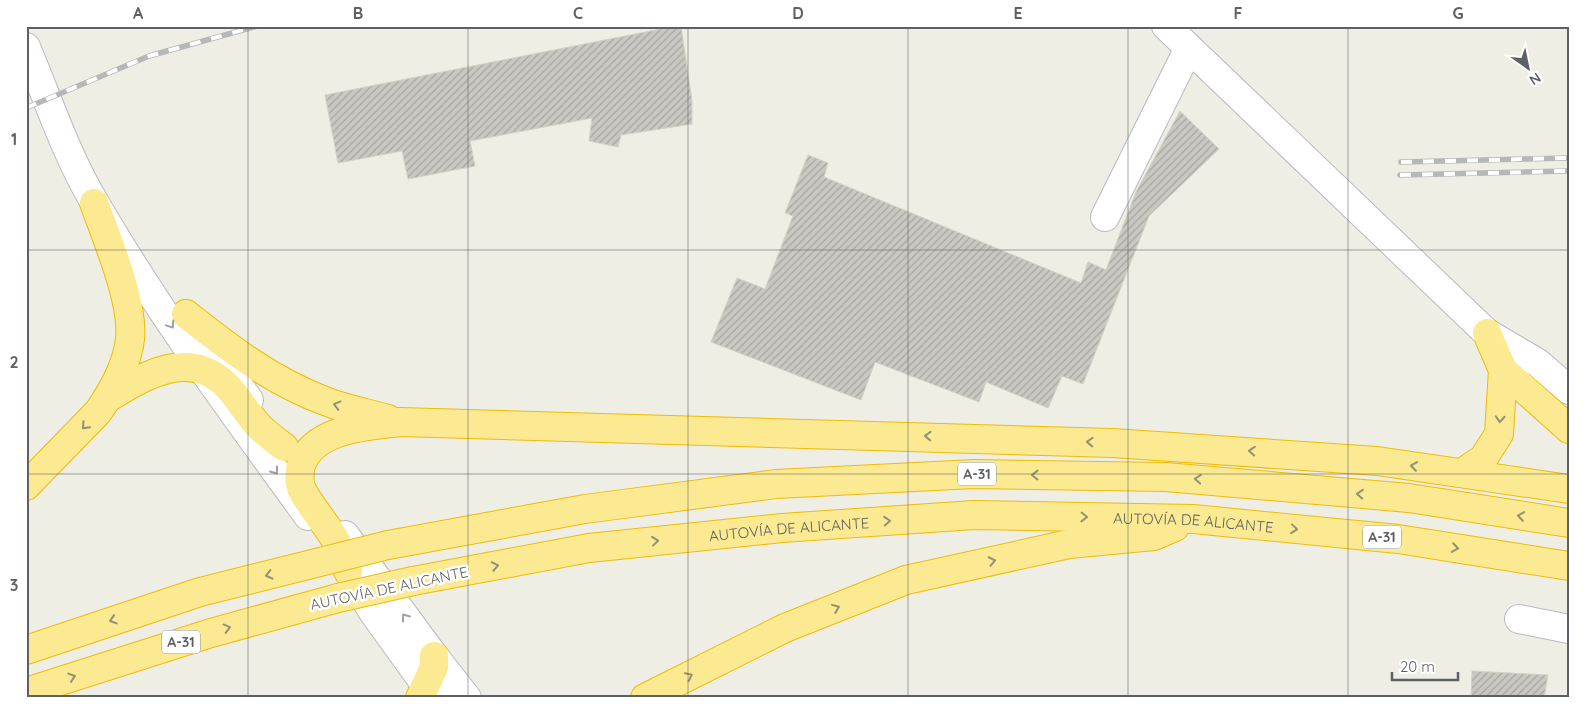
<svg xmlns="http://www.w3.org/2000/svg" width="1595" height="724" viewBox="0 0 1595 724" font-family="Quicksand,sans-serif">
	<style>
		.building { fill: url(#building-hatch); stroke: #d4d0c4 }
		.lines { fill: none; stroke-linecap: round; stroke-linejoin: round }
		.minor-casing { stroke: #b8babf; stroke-width: 30 }
		.highway-casing { stroke: #efbc05; stroke-width: 30 }
		.minor { stroke: #fff; stroke-width: 28 }
		.highway { stroke: #fbea91; stroke-width: 28 }
		.rail-casing { stroke: #b6b7b7; stroke-width: 5.5 }
		.rail { stroke: #fff; stroke-width: 4; stroke-dasharray: 11; stroke-linecap: butt }
		.highway-bridge-casing { stroke: #efbc05; stroke-width: 30; stroke-linecap: butt }
		.highway-bridge { stroke: #fbea91; stroke-width: 28 }
		.oneway { stroke: #9ea0a3 }
		.oneway2 { stroke: #949074 }
		.grid { fill: none; stroke: #5d6065; stroke-width: 1; stroke-opacity: 0.55 }
		.labels { text-anchor: middle; dominant-baseline: central; stroke-width: 5; stroke-linejoin: round; paint-order: stroke }
		.shield { fill: #fff; stroke: #8e9093; stroke-width: 1 }
		.shield-label { font-size: 14px; font-weight: bold; fill: #5d6065 }
		.street-label { font-size: 15px; fill: #5d6065; stroke: #fff }
		.neatline { fill: none; stroke: #5d6065; stroke-width: 2 }
		.grid-label { font-size: 16px; text-anchor: middle; font-weight: bold; fill: #5d6065 }
	</style>
	<defs>
		<pattern id="building-hatch" width="6" height="6" patternUnits="userSpaceOnUse" patternTransform="scale(1.25)"><rect width="6" height="6" fill="#cac8c2"/><path d="M-1 1l2-2M0 6l6-6M5 7l2-2" fill="none" stroke="#a7a6a1"/></pattern>
	</defs>
	<rect width="100%" height="100%" fill="#efeee5"/>
	<g class="building">
		<polygon points="676,26 681,26 692,101 692,124 621,135 618,147 589,141 592,118 470,141 475,166 408,179 402,151 338,163 325,95"/>
		<polygon points="1180,111 1219,149 1149,216 1083,384 1062,376 1048,408 986,382 979,402 875,362 861,400 711,342 737,278 765,289 793,216 785,213 808,155 828,163 824,177 1081,283 1088,262 1106,270 1136,192"/>
		<polygon points="1472,671 1548,675 1544,698 1471,698"/>
	</g>
	<g class="lines">
		<defs>
			<g id="minor">
				<polyline points="1166,26 1487,333 1538,363 1569,390"/>
				<path d="M26,47C48,99 66,155 95,203C159,313 234,414 308,516"/>
				<polyline points="1105,217 1189,48"/>
				<polyline points="195,326 249,400"/>
				<polyline points="345,535 434,656 467,698"/>
				<polyline points="350,574 373,612 435,698"/>
				<polyline points="1519,619 1569,629"/>
			</g>
			<g id="highway">
				<path d="M186,314C230,349 272,381 325,401C345,409 367,413 388,419"/>
				<polyline points="1487,333 1503,370 1569,429"/>
				<path d="M108,398C144,376 188,348 226,385C237,396 245,410 255,422C263,432 273,439 284,447"/>
				<polyline points="1462,473 1483,459 1499,434 1503,370"/>
				<path d="M26,486L98,412C112,392 127,365 130,339C134,302 107,239 94,203"/>
				<polyline points="388,545 585,509 776,484 974,474 1166,477 1409,498 1569,523"/>
				<path d="M348,571C344,559 340,547 333,536C323,520 309,505 301,488C299,482 299,472 301,465C314,428 368,426 401,422L1113,443L1377,461L1569,489"/>
				<path id="s1" d="M413,581L589,548L782,528L974,515L1193,519L1398,539L1569,566"/>
				<polyline points="26,650 200,592 316,563"/>
				<polyline points="26,692 211,633 338,598"/>
				<polyline points="420,698 434,667 434,656"/>
				<polyline points="645,698 785,628 906,580 1069,544 1154,536 1175,527"/>
			</g>
		</defs>
		<use href="#minor" class="minor-casing"/>
		<use href="#highway" class="highway-casing"/>
		<use href="#minor" class="minor"/>
		<use href="#highway" class="highway"/>
		<defs>
			<g id="rail">
				<polyline points="26,108 149,56 257,26"/>
				<polyline points="1401,162 1569,158"/>
				<polyline points="1400,175 1569,171"/>
			</g>
		</defs>
		<use href="#rail" class="rail-casing"/>
		<use href="#rail" class="rail"/>
		<defs>
			<g id="highway-bridge">
				<polyline points="316,563 388,545"/>
				<polyline points="338,598 413,581"/>
			</g>
		</defs>
		<use href="#highway-bridge" class="highway-bridge-casing"/>
		<use href="#highway-bridge" class="highway-bridge"/>
	</g>
	<defs><path id="oneway-chevron" d="M-2-3.5L2.5 0L-2 3.5" fill="none" stroke-width="1.6" stroke-linecap="round" stroke-linejoin="round" transform="scale(1.25)"/></defs>
	<g class="oneway">
		<use href="#oneway-chevron" transform="translate(171 325) rotate(56)"/>
		<use href="#oneway-chevron" transform="translate(275 471) rotate(54)"/>
		<use href="#oneway-chevron" transform="translate(405 617) rotate(-126)"/>
	</g>
	<g class="oneway2">
		<use href="#oneway-chevron" transform="translate(337 405) rotate(-165)"/>
		<use href="#oneway-chevron" transform="translate(1500 419) rotate(93)"/>
		<use href="#oneway-chevron" transform="translate(85 426) rotate(133)"/>
		<use href="#oneway-chevron" transform="translate(928 436) rotate(-178)"/>
		<use href="#oneway-chevron" transform="translate(1090 442) rotate(-178)"/>
		<use href="#oneway-chevron" transform="translate(1252 451) rotate(-176)"/>
		<use href="#oneway-chevron" transform="translate(1414 466) rotate(-172)"/>
		<use href="#oneway-chevron" transform="translate(1035 475) rotate(-179)"/>
		<use href="#oneway-chevron" transform="translate(1198 479) rotate(-175)"/>
		<use href="#oneway-chevron" transform="translate(1360 494) rotate(-175)"/>
		<use href="#oneway-chevron" transform="translate(1521 516) rotate(-171)"/>
		<use href="#oneway-chevron" transform="translate(1084 517) rotate(1)"/>
		<use href="#oneway-chevron" transform="translate(887 521) rotate(-4)"/>
		<use href="#oneway-chevron" transform="translate(1294 529) rotate(6)"/>
		<use href="#oneway-chevron" transform="translate(655 541) rotate(-6)"/>
		<use href="#oneway-chevron" transform="translate(1455 548) rotate(9)"/>
		<use href="#oneway-chevron" transform="translate(992 561) rotate(-12)"/>
		<use href="#oneway-chevron" transform="translate(495 566) rotate(-11)"/>
		<use href="#oneway-chevron" transform="translate(269 575) rotate(166)"/>
		<use href="#oneway-chevron" transform="translate(836 608) rotate(-22)"/>
		<use href="#oneway-chevron" transform="translate(113 620) rotate(162)"/>
		<use href="#oneway-chevron" transform="translate(227 628) rotate(-15)"/>
		<use href="#oneway-chevron" transform="translate(689 676) rotate(-26)"/>
		<use href="#oneway-chevron" transform="translate(72 677) rotate(-18)"/>
	</g>
	<path class="grid" d="M248,26V698M468,26V698M688,26V698M908,26V698M1128,26V698M1348,26V698M26,250H1569M26,474H1569"/>
	<g class="labels">
		<g class="shield">
			<rect x="958" y="462.5" width="38" height="23" rx="4"/>
			<rect x="1363" y="525.5" width="38" height="23" rx="4"/>
			<rect x="162" y="630.5" width="38" height="23" rx="4"/>
		</g>
		<g class="shield-label">
			<text x="977" y="474">A-31</text>
			<text x="1382" y="537">A-31</text>
			<text x="181" y="642">A-31</text>
		</g>
		<g class="street-label">
			<text stroke="none"><textPath href="#s1" startOffset="785">AUTOVÍA DE ALICANTE</textPath></text>
			<text stroke="none"><textPath href="#s1" startOffset="380">AUTOVÍA DE ALICANTE</textPath></text>
			<text transform="translate(389 588) rotate(-12)">AUTOVÍA DE ALICANTE</text>
		</g>
	</g>
	<rect width="1595" height="724" fill="none" stroke="#ffffff" stroke-width="55"/>
	<g transform="translate(1528 68) rotate(147)" stroke="#ffffff" stroke-width="4" paint-order="stroke">
	<path d="M0-4L9 19L0 12L-9 19Z" fill="#5d6065"/>
	<text y="-8" font-size="14" font-weight="bold" text-anchor="middle" fill="#5d6065">N</text>
	</g>
	<path d="M1392 672v8h66v-8" fill="none" stroke="#5d6065" stroke-width="2.5"/>
	<text x="1400" y="672" font-size="15" fill="#5d6065" stroke="#ffffff" stroke-width="4" paint-order="stroke">20 m</text>
	<rect x="28" y="28" width="1540" height="668" class="neatline"/>
	<g class="grid-label">
		<text x="138" y="19">A</text>
		<text x="358" y="19">B</text>
		<text x="578" y="19">C</text>
		<text x="798" y="19">D</text>
		<text x="1018" y="19">E</text>
		<text x="1238" y="19">F</text>
		<text x="1458" y="19">G</text>
		<text x="14" y="145">1</text>
		<text x="14" y="368">2</text>
		<text x="14" y="591">3</text>
	</g>
</svg>
